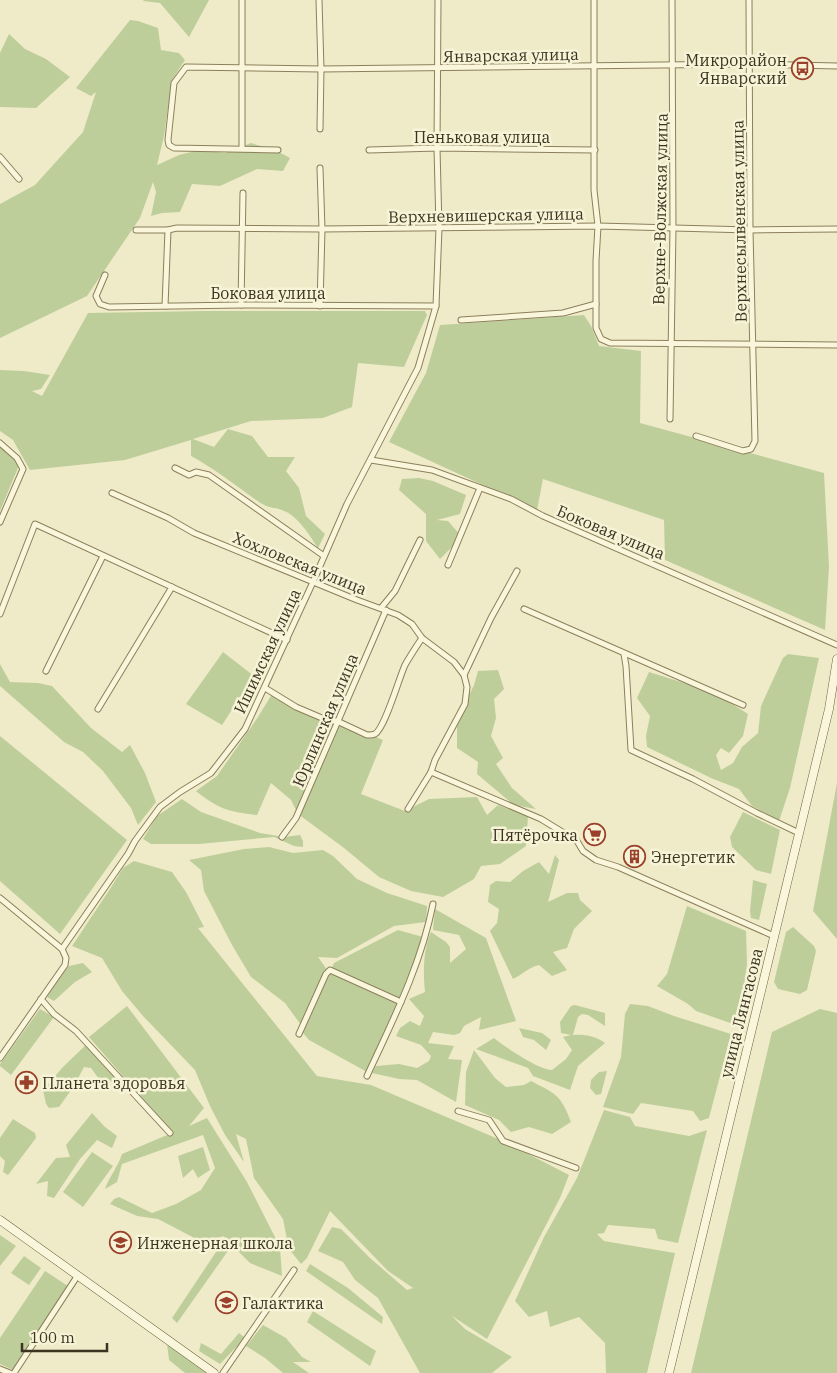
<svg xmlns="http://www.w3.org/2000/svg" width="837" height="1373" viewBox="0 0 837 1373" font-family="'IBM Plex Serif',serif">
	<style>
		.green { fill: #bece9b }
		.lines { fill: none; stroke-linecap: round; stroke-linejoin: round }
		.street-casing { stroke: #8c7f5c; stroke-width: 7 }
		.secondary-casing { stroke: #6e5f3f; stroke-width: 9 }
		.street { stroke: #f9f6db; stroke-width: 5 }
		.secondary { stroke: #f9f6db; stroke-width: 8 }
		.labels { text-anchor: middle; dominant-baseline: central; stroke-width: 5; stroke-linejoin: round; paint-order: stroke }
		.street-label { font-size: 16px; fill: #3c3320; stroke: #f6f3d7 }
		.poi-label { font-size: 16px; fill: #3c3320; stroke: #f6f3d7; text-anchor: start }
	</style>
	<rect width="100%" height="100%" fill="#efebc8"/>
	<g class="green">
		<polygon points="144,0 209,0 189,37 160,3 143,1"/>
		<polygon points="130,20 138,21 158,28 161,50 179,53 185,60 172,80 164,136 157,165 179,155 199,150 225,153 251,143 275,150 290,158 283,171 257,169 220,186 192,184 180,212 162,213 151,216 156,192 153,182 140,218 87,296 0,338 0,204 35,185 83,132 96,92 91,96 76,88"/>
		<polygon points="9,34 25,49 46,59 70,77 36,108 0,107 0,53"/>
		<path d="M205,311H425L427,315L404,367L358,363L352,407L323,418L251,421L193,439L214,447L228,429L252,436L268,457H295L286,471L299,488L306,516L325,534L318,548C310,536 298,516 284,511C274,506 271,510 259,502C236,486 215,469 191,456V440L125,460L30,470L13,440L0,431V370L24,371L50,375L41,389L32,391L42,396L88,313Z"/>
		<polygon points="584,315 591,326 599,346 641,351 640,423 824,473 829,567 825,630 665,560 664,520 543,479 537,510 389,442 426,373 440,325"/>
		<polygon points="0,443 20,463 0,511"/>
		<polygon points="419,478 433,481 466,495 460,514 437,520 448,521 462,537 440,559 426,541 426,514 399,490 402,479"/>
		<polygon points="223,652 254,676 222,725 186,704"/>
		<polygon points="788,654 819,658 790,788 779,821 752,806 739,789 711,778 647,747 646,736 650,716 637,698 649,672 713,692 748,714 743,736 729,753 721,748 716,755 721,770 733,763 742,747 758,733 761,706 783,658"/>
		<polygon points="0,664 10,682 38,683 52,686 91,728 122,752 130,745 145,773 156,802 138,825 131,808 103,771 83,752 64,742 0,686"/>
		<polygon points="498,670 504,689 494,699 496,718 491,736 503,758 496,764 512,788 536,809 514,805 477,774 478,762 457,748 457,720 474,685 478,671"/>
		<path d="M272,694L383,740L361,794L405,811L429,799L477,797L487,815L498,805L528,816L526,846L500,864L481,866L474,879L443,897L411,891L379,877L344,848L298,814L291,800L271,783L257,815C229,812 218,809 196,791L217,776L258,717Z"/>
		<polygon points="0,736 127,840 60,934 0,881"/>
		<polygon points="837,783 837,939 813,911"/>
		<polygon points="182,799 201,812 260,833 284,837 300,835 303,841 303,847 294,846 274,837 199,844 151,844 143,839 157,816"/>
		<polygon points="743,812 780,830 771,874 756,870 732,847 730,837"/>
		<polygon points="269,847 293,853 323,850 333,856 357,879 387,893 427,906 426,922 394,926 337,958 318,957 328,971 329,975 334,963 398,930 423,937 399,1003 367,1072 309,1040 303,1033 313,1008 301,1025 285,1003 251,977 232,945 204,891 201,870 189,860 244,849"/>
		<path d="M555,855L559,860L548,902L567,893H578L580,900L592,911L574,929L567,948L553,952L567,970L552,976L539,965C529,967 522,975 513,979L490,931L497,923L499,909L488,902L490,885L496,881L510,882L523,871L539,862L549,874Z"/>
		<polygon points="134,861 172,872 186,892 204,927 198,928 317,1076 371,1085 503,1141 569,1175 560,1198 487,1339 452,1316 465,1329 512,1357 492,1373 420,1373 378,1298 355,1280 343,1262 318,1251 332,1227 341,1229 370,1258 407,1290 413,1288 388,1271 330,1211 307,1258 301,1264 289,1249 283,1219 254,1178 246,1139 236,1134 244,1162 225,1135 210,1106 195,1070 143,1016 122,991 102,958 72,946 110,889 123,868"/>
		<polygon points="753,880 767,884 759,920 751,918 750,911"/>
		<polygon points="687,906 746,931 747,964 744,985 733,1024 696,1011 688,1004 657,986 667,974"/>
		<path d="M435,909L486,938L516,1021L479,1030L481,1017L464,1026L460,1033L454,1035L433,1032L428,1043L454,1046L448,1059L462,1060L456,1102L417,1080L399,1079L372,1073L376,1066L399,1064L417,1068L429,1061L431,1056L421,1045L396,1036L400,1028L410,1021L420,1026L424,1016L409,999L425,992C423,973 423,950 431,932L446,942L450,947V963L466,949L459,935L433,930Z"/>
		<polygon points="793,927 814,946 816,951 807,990 800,994 778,989 774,982 786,932"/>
		<polygon points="83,963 92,972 75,982 54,1001 47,997 61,975 69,966"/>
		<polygon points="630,1004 648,1006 674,1016 731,1034 709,1118 700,1121 693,1111 641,1103 633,1114 603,1107 621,1057 625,1014"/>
		<path d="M575,1005L605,1013V1026L588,1015L582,1014L578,1017L573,1035C584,1034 596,1036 605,1043L578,1066L570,1090L533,1076L528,1068L476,1049L494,1038C505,1047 539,1070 552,1070L566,1059L572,1050L563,1037L571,1035L561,1033L560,1022L571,1006Z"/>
		<path d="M127,1006L204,1108L189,1126L207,1118L247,1182L280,1247L282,1276L250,1263L223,1236L206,1244L158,1219L137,1216L110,1204L114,1199L119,1197L152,1213L176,1204L201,1190L215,1168L203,1135L122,1164L117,1182L105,1189C109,1177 118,1167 122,1154L172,1133L89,1037Z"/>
		<polygon points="40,1009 54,1017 11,1075 0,1066 0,1064"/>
		<polygon points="820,1009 837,1013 837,1373 691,1373 772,1032"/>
		<polygon points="519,1028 542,1033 551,1040 546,1050 534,1040 523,1037"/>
		<polygon points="90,1041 115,1074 114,1084 108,1079 99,1079 91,1068 84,1067 74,1086 59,1107 49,1108 46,1104 43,1090 63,1067"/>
		<path d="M474,1050L495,1078L506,1087L524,1085L531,1081C556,1094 561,1095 571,1122L552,1134L529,1127L511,1132L499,1120L465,1105L466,1072Z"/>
		<polygon points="607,1071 601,1094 596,1095 590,1088 591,1080 599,1072"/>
		<polygon points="604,1110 630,1117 635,1126 689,1136 707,1130 678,1243 658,1239 655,1229 608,1225 604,1233 597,1234 604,1241 675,1253 647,1373 606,1373 605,1343 579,1317 550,1327 547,1311 529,1317 515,1301 544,1237 577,1178"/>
		<polygon points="92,1113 105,1127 117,1136 112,1148 97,1140 80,1159 54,1198 47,1196 48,1181 36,1184 56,1158 70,1157 66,1145"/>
		<polygon points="13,1119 35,1133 36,1138 8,1175 3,1172 5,1161 0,1156 0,1138"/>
		<polygon points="203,1147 210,1170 198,1178 193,1169 183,1178 178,1156"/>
		<polygon points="92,1152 113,1166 83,1207 63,1192"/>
		<polygon points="0,1235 16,1246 0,1266"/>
		<polygon points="220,1246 230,1248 177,1323 172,1318"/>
		<polygon points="24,1256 41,1268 29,1285 11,1273"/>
		<polygon points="310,1264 348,1288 383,1317 382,1324 306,1271"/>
		<polygon points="45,1271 68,1286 13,1370 0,1364 0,1338"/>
		<polygon points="313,1311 376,1351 370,1366 307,1322"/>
		<polygon points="263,1325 286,1338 302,1357 311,1362 293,1362 309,1373 283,1373 265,1358 246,1346"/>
		<polygon points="239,1333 245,1338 220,1364 199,1351 201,1343 221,1354"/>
		<polygon points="167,1344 205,1367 206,1373 185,1373 169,1360"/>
	</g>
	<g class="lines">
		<defs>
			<g id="street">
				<polyline points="242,0 242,148"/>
				<polyline points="319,0 321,69 320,129"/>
				<polyline points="594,0 594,190 598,226 596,261 596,328 601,339 610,343 837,345"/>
				<polyline points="278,150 174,148 169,145 168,140 174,83 186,67 321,69 749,64 837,66"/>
				<polyline points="369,150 437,148 595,150"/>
				<polyline points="0,157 19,179"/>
				<polyline points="136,230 168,230 177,228 322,229 598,226 750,230 837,229"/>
				<polyline points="105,275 96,296 100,304 109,307 241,305 436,306"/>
				<polyline points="241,305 243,193"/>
				<polyline points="165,306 168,230"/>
				<polyline points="320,306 322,229 320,168"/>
				<polyline points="461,320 563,313 596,304"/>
				<polyline points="670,419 673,228 672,0"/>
				<polyline points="696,436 743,451 751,449 755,441 750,230 749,0"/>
				<polyline points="0,443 17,458 23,469 0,522"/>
				<polyline points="371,460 432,470 511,499 543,516 837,645"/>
				<polyline points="175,468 189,475 196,472 209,475 324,556"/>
				<polyline points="112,493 168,518 194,533 357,600 398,615 412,624 422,638 454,662 464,675"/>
				<polyline points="448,565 480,488"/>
				<polyline points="381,608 395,591 420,540"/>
				<polyline points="524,609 743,705"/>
				<polyline points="0,614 35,524 287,640"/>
				<polyline points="624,654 626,666 631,750 693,779 757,813 799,833"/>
				<polyline points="46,671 103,556"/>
				<path d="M265,688L296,707L329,721H337L367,735C370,735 373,735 375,734C385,728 399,678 405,665C410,656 416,647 422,638"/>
				<polyline points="98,709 172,587"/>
				<polyline points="431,772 541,819 577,841 583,851 596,860 618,867 774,936"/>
				<polyline points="408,809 431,772 435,760 465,704 467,687 464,675 491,618 517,571"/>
				<polyline points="282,837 296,818 386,610"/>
				<polyline points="0,898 62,949 66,958 65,965 0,1058"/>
				<polyline points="62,949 128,854 135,841 160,807 180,792 211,773 245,729 313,582 347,504 418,368 436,306 439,228 437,148 438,0"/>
				<polyline points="41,999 54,1014 76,1031 170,1133"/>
				<polyline points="299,1034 326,974 330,970 401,1002"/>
				<path d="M367,1076C393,1020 421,965 433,904"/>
				<polyline points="458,1111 489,1120 503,1141 576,1168"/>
				<polyline points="0,1369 10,1373"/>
				<polyline points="14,1373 78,1275"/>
				<polyline points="223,1373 294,1270"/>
			</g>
			<g id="secondary">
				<polyline points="0,1220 214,1373"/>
				<polyline points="669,1373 829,709 837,659"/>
			</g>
		</defs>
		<use href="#street" class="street-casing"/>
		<use href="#secondary" class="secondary-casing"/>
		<use href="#street" class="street"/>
		<use href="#secondary" class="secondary"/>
	</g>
	<defs>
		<symbol id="bus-ring" viewBox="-11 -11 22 22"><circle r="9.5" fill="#f6f3d7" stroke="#9b402b" stroke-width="1.5"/><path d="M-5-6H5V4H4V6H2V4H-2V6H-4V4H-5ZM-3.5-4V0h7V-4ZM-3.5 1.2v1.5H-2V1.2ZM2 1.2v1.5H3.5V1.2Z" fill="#9b402b"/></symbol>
		<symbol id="supermarket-ring" viewBox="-11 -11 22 22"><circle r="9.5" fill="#f6f3d7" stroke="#9b402b" stroke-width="1.5"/><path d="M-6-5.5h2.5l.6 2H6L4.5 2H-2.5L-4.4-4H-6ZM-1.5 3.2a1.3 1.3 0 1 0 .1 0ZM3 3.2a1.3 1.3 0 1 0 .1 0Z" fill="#9b402b"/></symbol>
		<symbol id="building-ring" viewBox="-11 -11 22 22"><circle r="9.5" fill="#f6f3d7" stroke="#9b402b" stroke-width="1.5"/><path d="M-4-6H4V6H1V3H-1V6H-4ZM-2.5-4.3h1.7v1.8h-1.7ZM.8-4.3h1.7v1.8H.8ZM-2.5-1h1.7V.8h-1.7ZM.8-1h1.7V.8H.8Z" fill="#9b402b"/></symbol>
		<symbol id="pharmacy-ring" viewBox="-11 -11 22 22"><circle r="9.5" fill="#f6f3d7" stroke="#9b402b" stroke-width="1.5"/><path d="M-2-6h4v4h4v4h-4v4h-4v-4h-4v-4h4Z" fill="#9b402b"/></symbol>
		<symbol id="school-ring" viewBox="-11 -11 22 22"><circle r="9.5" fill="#f6f3d7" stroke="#9b402b" stroke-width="1.5"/><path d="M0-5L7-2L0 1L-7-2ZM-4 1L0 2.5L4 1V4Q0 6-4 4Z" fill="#9b402b"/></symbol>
	</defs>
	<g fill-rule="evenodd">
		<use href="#bus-ring" x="790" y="56" width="25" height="25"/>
		<use href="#supermarket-ring" x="582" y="822" width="25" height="25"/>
		<use href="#building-ring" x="622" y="844" width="25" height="25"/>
		<use href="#pharmacy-ring" x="14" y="1070" width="25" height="25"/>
		<use href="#school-ring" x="108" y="1230" width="25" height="25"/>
		<use href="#school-ring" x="214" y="1290" width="25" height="25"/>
	</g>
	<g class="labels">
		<g class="street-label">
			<text transform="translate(511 55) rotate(-1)">Январская улица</text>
			<text x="482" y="137">Пеньковая улица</text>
			<text transform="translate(660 209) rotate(-89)">Верхне-Волжская улица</text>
			<text transform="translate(486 215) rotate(-1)">Верхневишерская улица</text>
			<text transform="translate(739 221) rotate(-91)">Верхнесылвенская улица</text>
			<text x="268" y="293">Боковая улица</text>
			<text transform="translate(611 532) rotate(23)">Боковая улица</text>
			<text transform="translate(300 563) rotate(22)">Хохловская улица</text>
			<text transform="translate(267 651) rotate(-65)">Ишимская улица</text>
			<text transform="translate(325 720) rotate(-67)">Юрлинская улица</text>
			<text transform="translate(741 1013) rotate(-76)">улица Лянгасова</text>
		</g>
		<g class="poi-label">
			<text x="787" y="60" text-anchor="end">Микрорайон<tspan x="787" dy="18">Январский</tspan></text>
			<text x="578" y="835" text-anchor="end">Пятёрочка</text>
			<text x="651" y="857">Энергетик</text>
			<text x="42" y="1083">Планета здоровья</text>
			<text x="137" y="1243">Инженерная школа</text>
			<text x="242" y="1303">Галактика</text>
		</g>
	</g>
	<path d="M22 1343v8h85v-8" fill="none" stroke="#3c3320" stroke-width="2.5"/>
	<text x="30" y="1343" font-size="15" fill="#3c3320" stroke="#f6f3d7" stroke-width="4" paint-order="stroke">100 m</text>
</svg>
